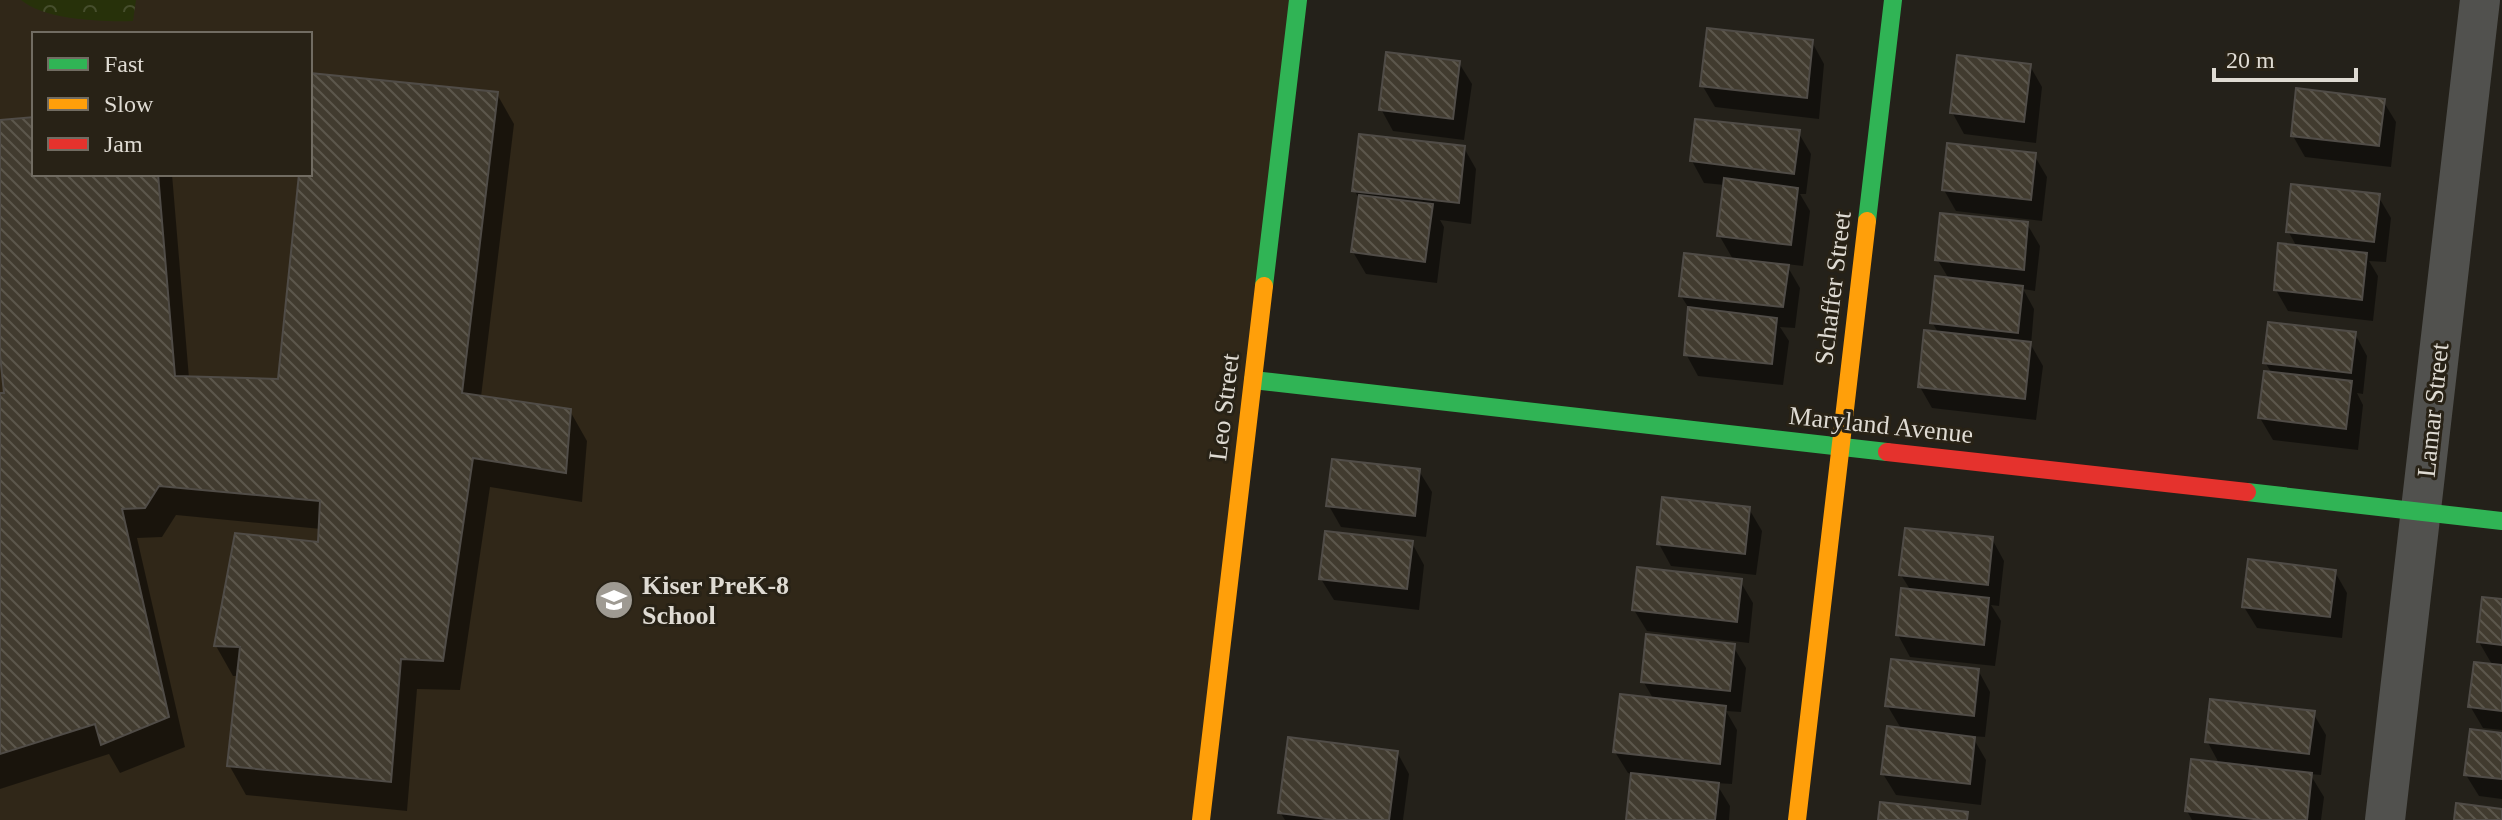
<svg xmlns="http://www.w3.org/2000/svg" width="2502" height="820" viewBox="0 0 2502 820" font-family="Georgia,serif">
	<style>
		.education { fill: #302718; fill-rule: evenodd }
		.park { fill: url(#park-crowns) }
		.shadow { fill: #0007 }
		.building { fill: url(#building-back-hatch); stroke: #504c47; stroke-width: 2 }
		.lines { fill: none; stroke-linecap: round; stroke-linejoin: round }
		.street { stroke: #51514e; stroke-width: 40 }
		.fast { stroke: #30b455; stroke-width: 18 }
		.slow { stroke: #ff9f0a; stroke-width: 18 }
		.jam { stroke: #e5322d; stroke-width: 18 }
		.labels { text-anchor: middle; dominant-baseline: central; stroke-width: 6; stroke-linejoin: round; paint-order: stroke }
		.street-label { font-size: 26px; fill: #dfdbd3; stroke: #282216 }
		.poi-label { font-size: 26px; font-weight: bold; fill: #dfdbd3; stroke: #282216; text-anchor: start }
	</style>
	<defs>
		<pattern id="park-crowns" width="20" height="18" patternUnits="userSpaceOnUse" patternTransform="scale(2)"><rect width="20" height="18" fill="#27310a"/><path d="M2 6a3 3 0 1 1 6 0M12 15a3 3 0 1 1 6 0" fill="none" stroke="#464e2d"/></pattern>
		<pattern id="building-back-hatch" width="6" height="6" patternUnits="userSpaceOnUse" patternTransform="scale(2)"><rect width="6" height="6" fill="#413b2f"/><path d="M-1 5l2 2M0 0l6 6M5-1l2 2" fill="none" stroke="#5c574c"/></pattern>
	</defs>
	<rect width="100%" height="100%" fill="#24211a"/>
	<path class="education" d="M0,0H1298L1201,820H0ZM34,34H310V174H34Z"/>
	<path class="park" d="M21,0H136L133,21C102,22 45,20 21,0Z"/>
	<g class="shadow">
		<polygon points="1812,42 1824,64 1819,119 1715,107 1702,85"/>
		<polygon points="1459,63 1472,84 1464,140 1393,131 1381,109"/>
		<polygon points="2030,66 2042,87 2036,143 1964,134 1952,112"/>
		<polygon points="310,80 497,94 514,124 481,397 570,411 587,441 582,502 490,487 460,690 417,689 407,811 246,795 229,765 239,676 233,676 216,646 320,544 321,529 176,515 162,537 137,538 185,747 120,773 109,754 0,789 0,395 6,395 0,335 0,122 34,119 34,174 172,174 189,378 280,382 301,174 310,174"/>
		<polygon points="2383,101 2396,122 2391,167 2305,157 2293,136"/>
		<polygon points="1798,132 1811,154 1806,194 1800,194 1810,211 1803,266 1786,264 1800,288 1795,328 1780,327 1789,341 1783,385 1698,376 1686,354 1690,310 1681,296 1734,261 1719,235 1725,185 1704,183 1692,161"/>
		<polygon points="1464,148 1476,169 1471,224 1440,220 1444,227 1437,283 1366,274 1353,252 1360,200 1354,190"/>
		<polygon points="2034,155 2047,177 2042,221 1956,211 1944,190"/>
		<polygon points="2378,196 2391,218 2386,262 2369,261 2378,276 2373,321 2288,311 2276,290 2297,247 2288,231"/>
		<polygon points="2027,224 2040,246 2035,291 2023,289 2034,309 2031,345 2043,366 2036,420 1932,408 1920,387 1939,334 1932,322 1949,279 1937,259"/>
		<polygon points="2355,334 2367,356 2363,394 2357,393 2363,405 2358,450 2273,440 2260,418 2272,374 2265,362"/>
		<polygon points="1419,471 1432,492 1426,537 1341,527 1329,506"/>
		<polygon points="1749,509 1762,531 1756,575 1671,566 1659,544"/>
		<polygon points="1992,539 2004,561 1999,606 1991,605 2001,621 1995,666 1910,657 1898,635 1911,591 1901,575"/>
		<polygon points="1412,543 1424,565 1419,610 1334,600 1321,579"/>
		<polygon points="2335,572 2347,593 2342,638 2257,628 2244,607"/>
		<polygon points="1740,581 1753,603 1749,643 1647,631 1634,610"/>
		<polygon points="2502,601 2502,730 2483,728 2470,706 2493,666 2479,642"/>
		<polygon points="1733,646 1746,668 1741,712 1726,711 1737,730 1732,784 1716,783 1730,806 1729,820 1628,820 1633,774 1628,773 1615,752 1654,700 1643,681"/>
		<polygon points="1978,670 1990,692 1985,737 1972,736 1986,760 1981,805 1896,795 1883,774 1902,730 1887,705"/>
		<polygon points="2313,713 2326,735 2321,775 2310,774 2324,797 2321,820 2192,820 2187,811 2220,765 2207,741"/>
		<polygon points="2502,735 2502,799 2479,796 2466,775"/>
		<polygon points="1397,752 1409,774 1403,820 1285,820 1280,812"/>
	</g>
	<g class="building">
		<polygon points="1707,28 1813,40 1807,98 1700,86"/>
		<polygon points="1386,52 1460,61 1453,119 1379,110"/>
		<polygon points="1957,55 2031,64 2024,122 1950,113"/>
		<polygon points="310,73 498,92 462,393 571,409 566,473 473,458 443,661 401,659 391,782 227,766 240,647 214,646 235,533 318,542 320,501 159,486 145,508 122,509 169,717 101,745 95,724 0,754 0,393 4,393 0,355 0,120 34,117 34,174 158,174 175,376 278,379 299,174 310,174"/>
		<polygon points="2296,88 2385,99 2379,146 2291,136"/>
		<polygon points="1695,119 1800,130 1794,174 1690,161"/>
		<polygon points="1359,134 1465,146 1459,203 1352,191"/>
		<polygon points="1947,143 2036,153 2031,200 1942,190"/>
		<polygon points="1724,178 1798,188 1791,245 1717,236"/>
		<polygon points="2291,184 2380,194 2374,242 2286,232"/>
		<polygon points="1359,195 1433,204 1425,262 1351,252"/>
		<polygon points="1940,213 2028,222 2024,270 1935,260"/>
		<polygon points="2278,243 2367,253 2362,300 2274,290"/>
		<polygon points="1684,253 1789,265 1783,307 1679,296"/>
		<polygon points="1935,276 2023,286 2018,333 1930,323"/>
		<polygon points="1688,307 1777,318 1772,364 1684,355"/>
		<polygon points="2268,322 2356,332 2351,373 2263,363"/>
		<polygon points="1924,330 2031,342 2025,399 1918,387"/>
		<polygon points="2264,371 2352,381 2346,429 2258,418"/>
		<polygon points="1332,459 1420,469 1415,516 1326,506"/>
		<polygon points="1662,497 1750,507 1745,554 1657,544"/>
		<polygon points="1905,528 1993,537 1988,585 1899,575"/>
		<polygon points="1325,531 1413,541 1407,589 1319,579"/>
		<polygon points="2248,559 2336,570 2330,617 2242,607"/>
		<polygon points="1637,567 1742,579 1737,622 1632,610"/>
		<polygon points="1901,588 1989,598 1984,645 1896,635"/>
		<polygon points="2482,597 2502,599 2502,645 2477,642"/>
		<polygon points="1646,634 1735,644 1730,691 1641,682"/>
		<polygon points="1891,659 1979,669 1974,716 1885,706"/>
		<polygon points="2474,662 2502,665 2502,711 2468,707"/>
		<polygon points="1620,694 1726,706 1720,764 1613,752"/>
		<polygon points="2210,699 2315,711 2309,754 2205,742"/>
		<polygon points="1887,726 1975,737 1970,784 1881,774"/>
		<polygon points="2470,729 2502,733 2502,779 2464,775"/>
		<polygon points="1288,737 1398,751 1389,820 1334,820 1278,813"/>
		<polygon points="2191,759 2312,773 2307,820 2262,820 2185,811"/>
		<polygon points="1631,773 1719,783 1715,820 1626,820"/>
		<polygon points="1880,802 1968,812 1967,820 1878,820"/>
		<polygon points="2456,803 2502,809 2502,820 2454,820"/>
	</g>
	<g class="lines">
		<polyline class="street" points="2385,820 2480,0"/>
		<g class="fast">
			<polyline points="1867,221 1893,0"/>
			<polyline points="1264,286 1298,0"/>
			<polyline points="1253,380 1887,452"/>
			<polyline points="2247,492 2502,521"/>
		</g>
		<g class="slow">
			<polyline points="1201,820 1264,286"/>
			<polyline points="1797,820 1867,221"/>
		</g>
		<polyline class="jam" points="1887,452 2247,492"/>
	</g>
	<defs>
		<symbol id="school-disc" viewBox="-11 -11 22 22"><circle r="9.5" fill="#9e9a92" stroke="#282216"/><path d="M0-5L7-2L0 1L-7-2ZM-4 1L0 2.5L4 1V4Q0 6-4 4Z" fill="#fff"/></symbol>
	</defs>
	<g fill-rule="evenodd">
		<use href="#school-disc" x="592" y="578" width="44" height="44"/>
	</g>
	<g class="labels">
		<g class="street-label">
			<text transform="translate(1833 288) rotate(-83)">Schaffer Street</text>
			<text transform="translate(1224 407) rotate(-83)">Leo Street</text>
			<text transform="translate(2433 410) rotate(-84)">Lamar Street</text>
			<text transform="translate(1881 425) rotate(6)">Maryland Avenue</text>
		</g>
		<g class="poi-label">
			<text x="642" y="585">Kiser PreK-8<tspan x="642" dy="30">School</tspan></text>
		</g>
	</g>
	<rect x="32" y="32" width="280" height="144" fill="#282216" stroke="#716c62" stroke-width="2"/>
	<rect x="48" y="58" width="40" height="12" fill="#30b455" stroke="#716c62" stroke-width="2"/>
	<text x="104" y="72" font-size="24" fill="#dfdbd3">Fast</text>
	<rect x="48" y="98" width="40" height="12" fill="#ff9f0a" stroke="#716c62" stroke-width="2"/>
	<text x="104" y="112" font-size="24" fill="#dfdbd3">Slow</text>
	<rect x="48" y="138" width="40" height="12" fill="#e5322d" stroke="#716c62" stroke-width="2"/>
	<text x="104" y="152" font-size="24" fill="#dfdbd3">Jam</text>
	<path d="M2214 68v12h142v-12" fill="none" stroke="#dfdbd3" stroke-width="4"/>
	<text x="2226" y="68" font-size="24" fill="#dfdbd3" stroke="#282216" stroke-width="6" paint-order="stroke">20 m</text>
</svg>
